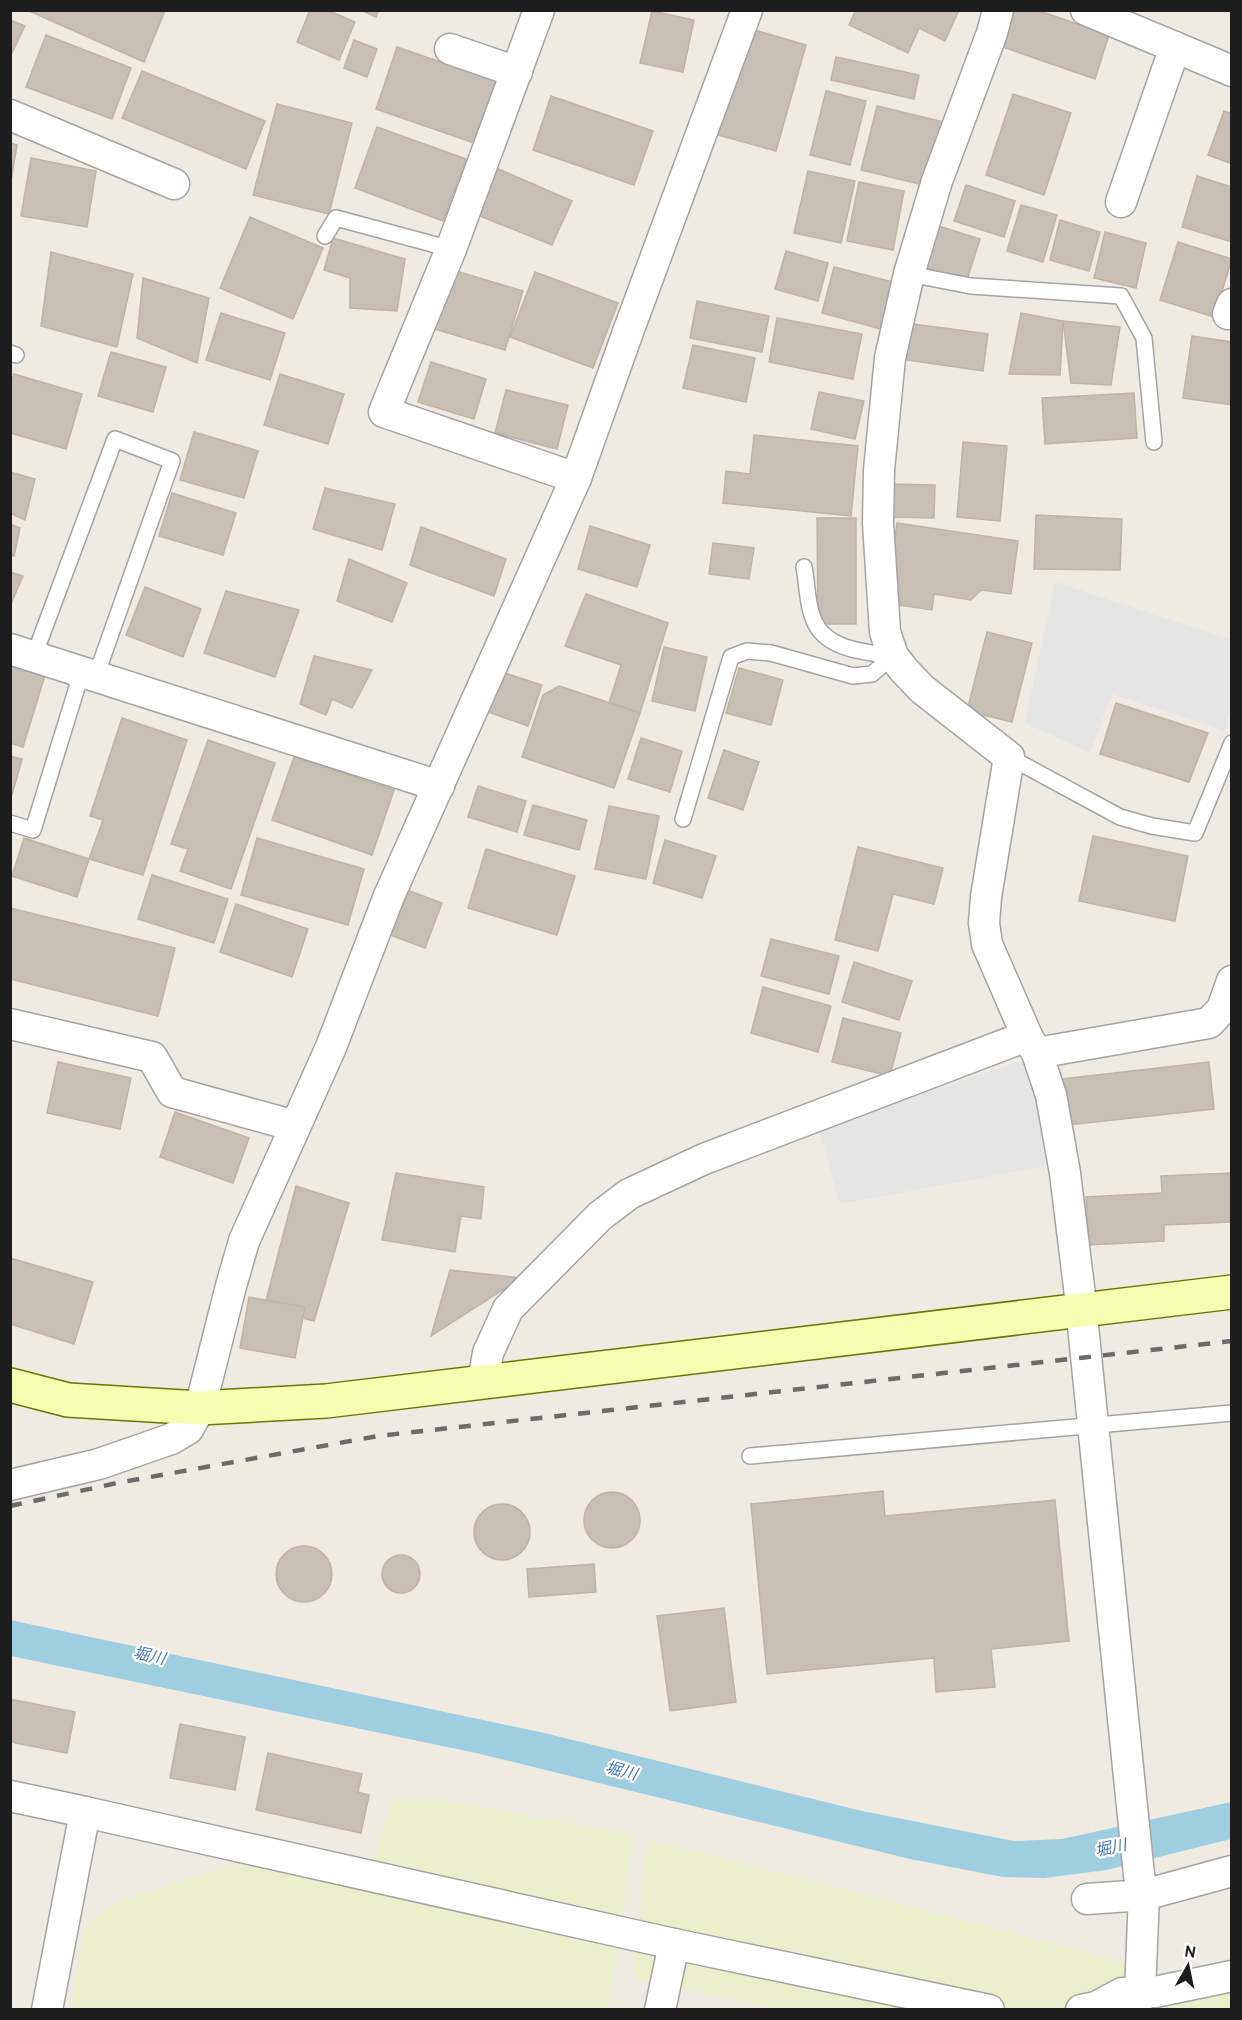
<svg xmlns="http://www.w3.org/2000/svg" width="1242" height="2020" viewBox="0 0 1242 2020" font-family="Overpass,'Noto Sans JP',sans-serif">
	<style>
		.farmland { fill: #ebefcb }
		.parking { fill: #e5e5e5 }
		.water { fill: #9fcee0 }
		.building { fill: #c7beb5; stroke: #c2b2a3; stroke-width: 1.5 }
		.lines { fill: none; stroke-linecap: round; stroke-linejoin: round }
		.lane-casing { stroke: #a4a4a4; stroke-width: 18 }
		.street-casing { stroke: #a4a4a4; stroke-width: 33 }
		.secondary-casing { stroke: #657800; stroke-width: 36 }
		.lane { stroke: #fff; stroke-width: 15 }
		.street { stroke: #fff; stroke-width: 30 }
		.secondary { stroke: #f6feb1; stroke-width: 33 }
		.rail { stroke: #6b6b6b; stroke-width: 4.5; stroke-dasharray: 12 12; stroke-linecap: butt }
		.labels { text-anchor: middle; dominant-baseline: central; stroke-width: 4.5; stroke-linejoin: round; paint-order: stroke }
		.water-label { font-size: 16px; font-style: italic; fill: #4376b3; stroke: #fff }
	</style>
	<rect width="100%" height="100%" fill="#efebe2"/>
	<g class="farmland">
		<polygon points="394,1800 439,1800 633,1835 608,2009 71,2010 86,1925 115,1903 267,1854 368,1874"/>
		<polygon points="648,1841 723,1858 1165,1973 1156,2010 782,2009 633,1978"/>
		<polygon points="1231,1965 1231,2009 1169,2010 1179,1972"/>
	</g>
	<g class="parking">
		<polygon points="1055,582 1231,640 1231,704 1224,731 1112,694 1090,753 1025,723"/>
		<polygon points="1025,1060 1040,1113 1050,1165 840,1204 819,1128"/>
	</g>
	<polygon class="water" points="10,1620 540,1732 862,1811 1014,1841 1062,1839 1231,1802 1231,1839 1107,1870 1044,1878 1003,1877 910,1859 476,1753 11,1656"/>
	<g class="building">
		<polygon points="27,10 157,10 164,13 144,62"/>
		<polygon points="310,10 327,10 355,22 339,60 297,42"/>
		<polygon points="361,10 379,10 376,17"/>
		<polygon points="856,10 959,10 945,41 919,28 908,53 849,25"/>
		<polygon points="1008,10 1037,10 1109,35 1095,79 997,45"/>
		<polygon points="652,11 694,20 683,72 640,63"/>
		<polygon points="10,20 25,26 10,57"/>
		<polygon points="748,28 806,45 776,151 718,135"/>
		<polygon points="46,35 131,68 112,119 26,87"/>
		<polygon points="354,40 377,49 367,77 344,68"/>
		<polygon points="397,47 496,81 474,143 376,109"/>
		<polygon points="836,57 919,75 914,99 831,80"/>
		<polygon points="142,71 265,121 246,169 122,118"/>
		<polygon points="826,91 866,101 850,165 810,155"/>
		<polygon points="1013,94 1071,113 1044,195 986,175"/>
		<polygon points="551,96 653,131 634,185 533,150"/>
		<polygon points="277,104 352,123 329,214 253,195"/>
		<polygon points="877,106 944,122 928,186 861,170"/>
		<polygon points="1224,111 1232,114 1232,164 1208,155"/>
		<polygon points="377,127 466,159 443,221 355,188"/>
		<polygon points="10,143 17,145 10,187"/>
		<polygon points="31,158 96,171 87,227 21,216"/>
		<polygon points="494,167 572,201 552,245 475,214"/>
		<polygon points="808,171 855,181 841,243 794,233"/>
		<polygon points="1197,176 1232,187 1232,242 1182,227"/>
		<polygon points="859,182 904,191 893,250 847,241"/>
		<polygon points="966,185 1015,201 1004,237 954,221"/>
		<polygon points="1021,205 1057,215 1043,262 1007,251"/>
		<polygon points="250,217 323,248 293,319 220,288"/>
		<polygon points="1060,220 1100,232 1089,271 1050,260"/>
		<polygon points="932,224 980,239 967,280 919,266"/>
		<polygon points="1105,232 1146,243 1136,288 1094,278"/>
		<polygon points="333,238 405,259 397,311 350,308 350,278 324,270"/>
		<polygon points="1178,242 1232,259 1214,317 1160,300"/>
		<polygon points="786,251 828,263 818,301 775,289"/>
		<polygon points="51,252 133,274 117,347 41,326"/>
		<polygon points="834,267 893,282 881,329 822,313"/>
		<polygon points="449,269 523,291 505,350 431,328"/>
		<polygon points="535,272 618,303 593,368 510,337"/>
		<polygon points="143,278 209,298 197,363 137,338"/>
		<polygon points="697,301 769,316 762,352 690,338"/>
		<polygon points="221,313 285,333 270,380 206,360"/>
		<polygon points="1021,313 1063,321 1060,375 1009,374"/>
		<polygon points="777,318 862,334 853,379 769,362"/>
		<polygon points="1063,321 1120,327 1111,385 1071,383"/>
		<polygon points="906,323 988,334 983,371 901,359"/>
		<polygon points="1192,336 1232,342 1232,405 1183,398"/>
		<polygon points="693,345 755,358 746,402 683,388"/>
		<polygon points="111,352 166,367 153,412 98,396"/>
		<polygon points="431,362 486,379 474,419 418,402"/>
		<polygon points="14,374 82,394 66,449 10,433 10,385"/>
		<polygon points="280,374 344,394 328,444 264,425"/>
		<polygon points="506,390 568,405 557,449 495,433"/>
		<polygon points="819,392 864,401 855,439 811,429"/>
		<polygon points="1134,393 1137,438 1045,444 1042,398"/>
		<polygon points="194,432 258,451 244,498 180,480"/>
		<polygon points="754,435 858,446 851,516 723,503 726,471 750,474"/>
		<polygon points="963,442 1007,446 1000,521 957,517"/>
		<polygon points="10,472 35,479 25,520 10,513"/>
		<polygon points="889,484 935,485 934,518 888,517"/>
		<polygon points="325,488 395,504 382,550 313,529"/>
		<polygon points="172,493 236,513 223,555 159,536"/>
		<polygon points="1036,515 1122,519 1120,570 1034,569"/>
		<polygon points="817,518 856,518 856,624 818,624"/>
		<polygon points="897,523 1018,541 1011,594 981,590 971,600 934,594 932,610 886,603"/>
		<polygon points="10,524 20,528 14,556 10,555"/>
		<polygon points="590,526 650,545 637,587 578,569"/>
		<polygon points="421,527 506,559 494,596 410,565"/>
		<polygon points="713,543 754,548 749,579 709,574"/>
		<polygon points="349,559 407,583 392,622 337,601"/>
		<polygon points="10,572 23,576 10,606"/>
		<polygon points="145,587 201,609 183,657 126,635"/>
		<polygon points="226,591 299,610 275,677 204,653"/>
		<polygon points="586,594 668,623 640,713 609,703 621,665 565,646"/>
		<polygon points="987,632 1032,643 1012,722 967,711"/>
		<polygon points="664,647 707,657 695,711 652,701"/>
		<polygon points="314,656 372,670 352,708 332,699 326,715 300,704"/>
		<polygon points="10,661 46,672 23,747 10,743"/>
		<polygon points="739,668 783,680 771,725 726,713"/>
		<polygon points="495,670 542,685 528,726 482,710"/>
		<polygon points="559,686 640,713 614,788 522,757 543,695"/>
		<polygon points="1116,703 1208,733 1189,782 1100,754"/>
		<polygon points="122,718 187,740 143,875 89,859 103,820 90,816"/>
		<polygon points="641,738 682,751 670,792 628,779"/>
		<polygon points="208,740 275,763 231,889 180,871 188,849 171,844"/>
		<polygon points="724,750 759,762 743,810 708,798"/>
		<polygon points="10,756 22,759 12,795 10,794"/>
		<polygon points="294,757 394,790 372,855 272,820"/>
		<polygon points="478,786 526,801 517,832 468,817"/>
		<polygon points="533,805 587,820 579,850 524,835"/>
		<polygon points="609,806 659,816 646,879 595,869"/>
		<polygon points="1093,836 1188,856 1175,921 1079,901"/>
		<polygon points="24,838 89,859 77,897 12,876"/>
		<polygon points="257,838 364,869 348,925 241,895"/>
		<polygon points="665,840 716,856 702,898 653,883"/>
		<polygon points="858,847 943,868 934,904 893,894 878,951 835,940"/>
		<polygon points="486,849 575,876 557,935 468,908"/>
		<polygon points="152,875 228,899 214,943 138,919"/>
		<polygon points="402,888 442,903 425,948 385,933"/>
		<polygon points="236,904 308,929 292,977 220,952"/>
		<polygon points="10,908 175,948 158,1016 10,979"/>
		<polygon points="771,939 839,956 829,994 761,976"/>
		<polygon points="854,962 912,981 899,1020 842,1002"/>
		<polygon points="763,987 831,1006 818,1052 751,1033"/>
		<polygon points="843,1018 901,1033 890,1076 832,1062"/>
		<polygon points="58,1062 131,1078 120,1129 47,1113"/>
		<polygon points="1209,1062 1214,1109 1059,1126 1054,1080"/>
		<polygon points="175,1112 249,1138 233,1183 160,1157"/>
		<polygon points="396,1173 484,1187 481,1219 461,1216 455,1252 382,1240"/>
		<polygon points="1232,1173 1232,1222 1164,1225 1164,1241 1089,1245 1086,1197 1162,1193 1161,1176"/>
		<polygon points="296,1186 349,1203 314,1321 264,1308"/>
		<polygon points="10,1258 93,1282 74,1344 10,1324"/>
		<polygon points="450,1270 521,1278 431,1336"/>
		<polygon points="249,1297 305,1307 295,1358 240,1348"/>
		<polygon points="883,1491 885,1516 1055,1500 1069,1641 991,1649 995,1687 936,1692 934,1658 767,1674 751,1504"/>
		<circle cx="612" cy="1520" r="28"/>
		<circle cx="502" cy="1532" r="28"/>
		<circle cx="304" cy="1574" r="28"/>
		<circle cx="401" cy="1574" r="19"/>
		<polygon points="594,1564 596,1592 529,1597 527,1569"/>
		<polygon points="724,1608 736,1702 670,1711 657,1616"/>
		<polygon points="10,1699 75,1712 67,1753 10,1742"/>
		<polygon points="180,1724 245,1737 235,1790 170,1778"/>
		<polygon points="268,1753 362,1774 358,1792 369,1795 361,1833 256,1810"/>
	</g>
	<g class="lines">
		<defs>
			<g id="lane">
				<polyline points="325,236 336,218 451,249"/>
				<polyline points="909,274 971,286 1121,296 1144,338 1154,442"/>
				<polyline points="10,353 16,355"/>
				<polyline points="34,656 115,439 172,461 96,676"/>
				<polyline points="1009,757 1120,817 1152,826 1195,833 1232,743"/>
				<path d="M683,819L731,657L747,651L771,653L853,676L872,674L893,656C865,652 824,650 813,618C807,603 807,583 804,567"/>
				<polyline points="10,823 33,830 82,671"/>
				<polyline points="750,1456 1232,1413"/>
			</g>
			<g id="street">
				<polyline points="539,10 451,249 384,412 576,478"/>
				<polyline points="998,10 992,33 937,181 909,274 890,358 879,470 878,523 885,632 893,656 904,670 922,689 1009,757 986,897 984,923 987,944 1027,1036 1037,1053 1051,1095 1065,1173 1079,1287 1139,1875 1144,1895 1087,1899"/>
				<polyline points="1086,10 1232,71"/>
				<polyline points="450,49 517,72"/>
				<polyline points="10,115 174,184"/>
				<polyline points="1121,202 1175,47"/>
				<polyline points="1228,314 1232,304"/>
				<polyline points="10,649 439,786"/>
				<polyline points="10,1024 152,1057 172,1092 295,1126"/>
				<polyline points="1037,1053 1209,1023 1222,1009 1232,981"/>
				<polyline points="483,1382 488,1353 508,1309 600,1216 629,1194 704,1159 1027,1036"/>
				<polyline points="10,1485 99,1464 171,1439 188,1429 200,1408 231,1286 244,1241 331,1047 389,896 576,478 628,332 747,10"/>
				<polyline points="10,1796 85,1812 47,2010"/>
				<polyline points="85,1812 674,1944 989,2010"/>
				<polyline points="660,2010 674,1944"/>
				<polyline points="1081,2010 1096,2007 1122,1993 1155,1992 1232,1976"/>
				<polyline points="1135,2010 1140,1993 1144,1895 1232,1871"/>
			</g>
			<polyline id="secondary" points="10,1385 68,1400 200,1408 326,1401 1232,1292"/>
		</defs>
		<use href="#lane" class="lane-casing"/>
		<use href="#street" class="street-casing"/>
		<use href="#secondary" class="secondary-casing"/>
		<use href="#lane" class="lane"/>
		<use href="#street" class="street"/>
		<use href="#secondary" class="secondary"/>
		<polyline class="rail" points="10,1506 117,1483 378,1436 1232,1341"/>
	</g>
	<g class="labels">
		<g class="water-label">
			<text transform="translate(149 1657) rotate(12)">堀川</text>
			<text transform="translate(621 1772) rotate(15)">堀川</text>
			<text transform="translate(1111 1849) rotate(-12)">堀川</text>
		</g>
	</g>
	<rect width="1242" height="2020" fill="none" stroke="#1d1d1d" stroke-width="24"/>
	<g transform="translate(1188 1966) rotate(9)" stroke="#ffffff" stroke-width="4.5" paint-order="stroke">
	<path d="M0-4.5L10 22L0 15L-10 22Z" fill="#1d1d1d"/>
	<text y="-9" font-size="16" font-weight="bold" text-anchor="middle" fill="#1d1d1d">N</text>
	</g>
</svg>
